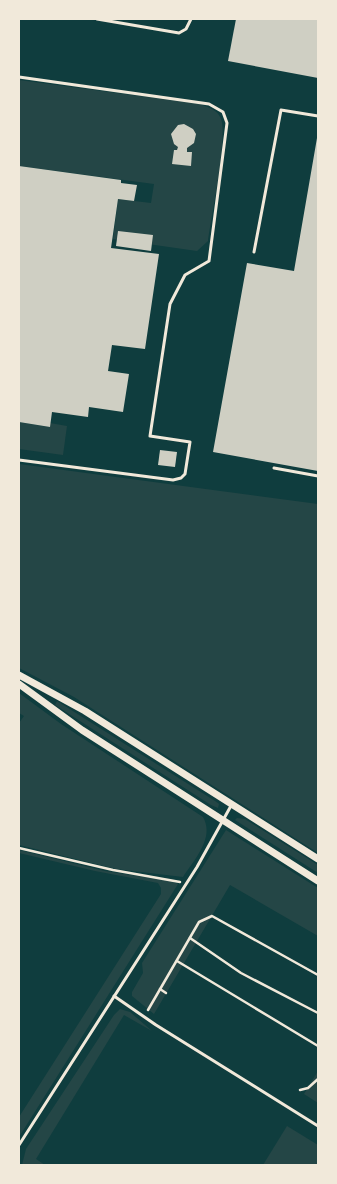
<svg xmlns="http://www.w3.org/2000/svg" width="337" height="1184" viewBox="0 0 337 1184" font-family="Signika,sans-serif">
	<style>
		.green { fill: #244646 }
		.building { fill: #cfcfc3 }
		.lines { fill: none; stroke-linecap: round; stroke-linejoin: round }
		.path { stroke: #f1e9da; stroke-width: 2.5 }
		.service { stroke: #f1e9da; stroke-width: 3 }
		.tertiary { stroke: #f1e9da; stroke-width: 7 }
	</style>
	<rect width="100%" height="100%" fill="#0f3d3e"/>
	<g class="green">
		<path d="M19,80L199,104C208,107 217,109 221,119C228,135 211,219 208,241L197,251L113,239L118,199L151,203L154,184L19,166Z"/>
		<polygon points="19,422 49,427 50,423 67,426 63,455 19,449"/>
		<polygon points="19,464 318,504 318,853 74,697 19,668"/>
		<path d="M19,693L61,724L203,817C215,838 194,860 183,877L116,869L19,845V723L24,716L19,713Z"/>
		<polygon points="57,701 215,801 219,804 218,808 211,805 55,705"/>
		<polygon points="237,818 245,819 318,865 318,873 235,820"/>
		<polygon points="226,830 318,888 318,936 230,885 154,1014 132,996 132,992 143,973 142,963"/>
		<polygon points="19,850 105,871 171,881 178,884 19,1137 19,1117 161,894 161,888 158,883 95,871 19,853"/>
		<polygon points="120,1009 130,1012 152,1031 124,1015 36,1159 45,1165 22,1165 26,1149 114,1015"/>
		<polygon points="318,1071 318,1103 304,1094"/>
		<polygon points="287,1126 318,1145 318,1165 263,1165"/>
	</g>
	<g class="building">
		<polygon points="236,19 318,19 318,78 228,61"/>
		<polygon points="184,124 193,129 196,134 194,143 187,148 187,152 192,152 191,166 172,164 174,150 177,150 178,147 174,144 171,134 178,125"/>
		<polygon points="317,138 318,138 318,471 213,452 247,263 294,271"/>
		<polygon points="19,166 121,180 121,183 137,185 134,201 118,199 111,248 159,254 145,349 112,345 108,371 129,374 123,412 89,407 88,417 52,412 50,427 19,422"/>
		<polygon points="118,231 153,235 151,251 116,246"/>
		<polygon points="160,450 177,452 175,467 158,465"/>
	</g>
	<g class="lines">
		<g class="path">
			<polyline points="19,848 113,870 180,882"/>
			<polyline points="190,938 241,973 318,1013"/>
			<polyline points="177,961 318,1046"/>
			<polyline points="160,989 166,993"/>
			<polyline points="148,1010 199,922 212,916 318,975"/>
			<polyline points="300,1090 308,1088 318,1079"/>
		</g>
		<g class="service">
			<polyline points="97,19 179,33 186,29 191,19"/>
			<polyline points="19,77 209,104 223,112 227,123 209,261 185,275 170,304 150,436 190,442 185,474 181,478 173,480 19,460"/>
			<polyline points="254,252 281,110 318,116"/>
			<polyline points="274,468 318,476"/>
			<polyline points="114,996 156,1025 318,1126"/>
			<polyline points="19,1145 197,867 232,804"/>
		</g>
		<g class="tertiary">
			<polyline points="19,675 85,711 318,859"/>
			<polyline points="19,684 82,730 318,881"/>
		</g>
	</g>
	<rect width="337" height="1184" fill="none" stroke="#f1e9da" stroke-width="40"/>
</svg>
